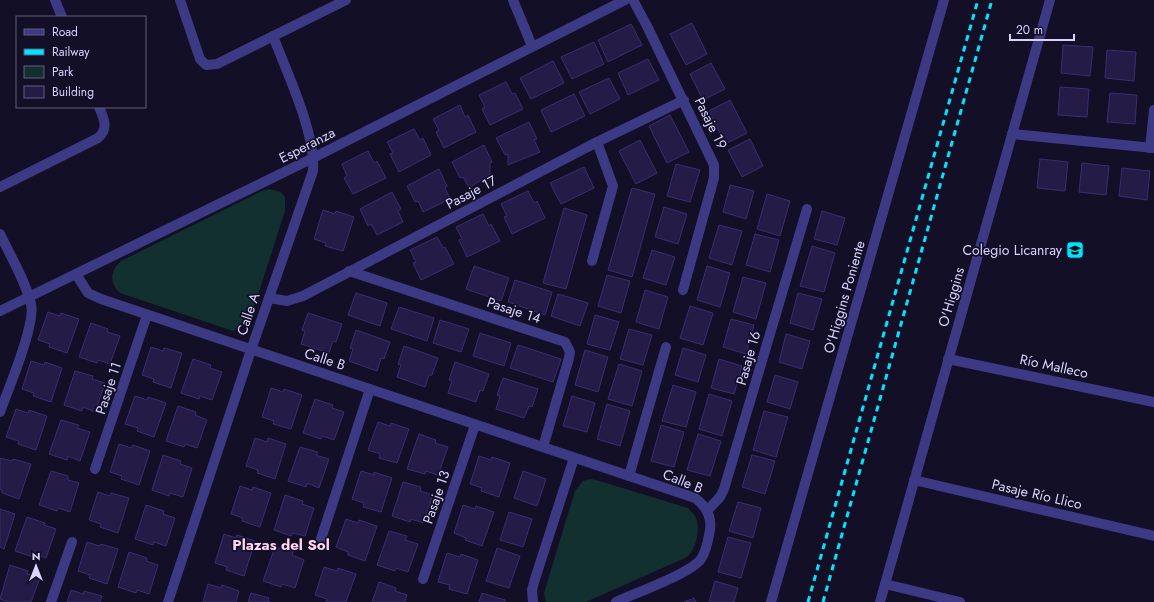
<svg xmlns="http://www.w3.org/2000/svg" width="1154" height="602" viewBox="0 0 1154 602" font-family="Jost,sans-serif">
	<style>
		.green { fill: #12302f }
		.building { fill: #241b47; stroke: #3b2d73 }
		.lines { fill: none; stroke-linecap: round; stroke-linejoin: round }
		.minor { stroke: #3d3a85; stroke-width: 10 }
		.tertiary { stroke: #3d3a85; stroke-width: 10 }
		.rail { stroke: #00e5ff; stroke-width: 3; stroke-dasharray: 6 5; stroke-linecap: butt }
		.labels { text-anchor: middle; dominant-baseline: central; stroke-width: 3.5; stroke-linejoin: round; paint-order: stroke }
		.street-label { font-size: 14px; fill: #d9d4ff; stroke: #130f26 }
		.poi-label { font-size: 14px; fill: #d9d4ff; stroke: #130f26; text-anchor: end }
		.neighbourhood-label { font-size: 15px; font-weight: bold; fill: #ffd6f0; stroke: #130f26 }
	</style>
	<rect width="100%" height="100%" fill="#130f26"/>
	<g class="green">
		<path d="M269,189L281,192L285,197V211L249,323L233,331L120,293C109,283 110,270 121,261L262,191Z"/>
		<path d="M590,479L596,480L688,508C691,512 696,515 697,521C700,533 695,552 685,558L586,602H546L544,593L575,491L583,481Z"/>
	</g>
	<g class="building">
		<polygon points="692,23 707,54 686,65 670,34"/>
		<polygon points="631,24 642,45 608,62 598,40"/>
		<polygon points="594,42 604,64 572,79 561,57"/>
		<polygon points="1063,45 1093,47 1090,76 1061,73"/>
		<polygon points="1107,50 1136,52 1134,81 1105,78"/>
		<polygon points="648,59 659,80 628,95 618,73"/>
		<polygon points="553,61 564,83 531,99 520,78"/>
		<polygon points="711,63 725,89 703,100 690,74"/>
		<polygon points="609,78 620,99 590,114 579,92"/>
		<polygon points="506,82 512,94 515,93 523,109 490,125 482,109 485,107 479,95"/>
		<polygon points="1060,87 1089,89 1087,117 1058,115"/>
		<polygon points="1110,93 1137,95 1135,124 1107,122"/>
		<polygon points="574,94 585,116 551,132 541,110"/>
		<polygon points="730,100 747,133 725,144 709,111"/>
		<polygon points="460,105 465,117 468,115 476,132 444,148 436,132 439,130 433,119"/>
		<polygon points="670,115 689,152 667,163 649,126"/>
		<polygon points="529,122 537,139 534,140 540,152 508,165 508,154 505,155 496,138"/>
		<polygon points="414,129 420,140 423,138 431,155 399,172 390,154 393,153 387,142"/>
		<polygon points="750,139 763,166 742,177 728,150"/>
		<polygon points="640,140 657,173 636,184 619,151"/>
		<polygon points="484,145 492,162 490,163 490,174 469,188 463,177 460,178 452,162"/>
		<polygon points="368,151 374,163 377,161 386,178 353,194 344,178 347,176 342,164"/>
		<polygon points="1040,159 1068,162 1065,191 1037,188"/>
		<polygon points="1082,163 1109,166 1106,195 1079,192"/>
		<polygon points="676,164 700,170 690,202 667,196"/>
		<polygon points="584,167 594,188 561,204 550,183"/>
		<polygon points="1122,168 1150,171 1147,200 1119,196"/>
		<polygon points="439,169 447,186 445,188 450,199 423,212 418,201 415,202 407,186"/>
		<polygon points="730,185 754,191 746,219 723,212"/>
		<polygon points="632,188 655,194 632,277 608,270"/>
		<polygon points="528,191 534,203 537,201 545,218 512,234 504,217 507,216 501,204"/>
		<polygon points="392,192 401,209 398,211 403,222 377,235 371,224 368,226 360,209"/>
		<polygon points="767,194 790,201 780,236 757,229"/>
		<polygon points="664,207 687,214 678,244 655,237"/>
		<polygon points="564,208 587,215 566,289 543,283"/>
		<polygon points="323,210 335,214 336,211 354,217 343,251 325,246 326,243 314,239"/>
		<polygon points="822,211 845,218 837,245 814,239"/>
		<polygon points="483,214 489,226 491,224 500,241 467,257 459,240 462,239 456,227"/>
		<polygon points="719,225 742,231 732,265 709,258"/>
		<polygon points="755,234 779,240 770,272 746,265"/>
		<polygon points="437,237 443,248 445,247 454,264 421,280 413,263 416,262 410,250"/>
		<polygon points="812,246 835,253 824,292 800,286"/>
		<polygon points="652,250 675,257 666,285 643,278"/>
		<polygon points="474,266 509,278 501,301 466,289"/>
		<polygon points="707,266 730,273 720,307 697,300"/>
		<polygon points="607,275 630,281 621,313 598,306"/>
		<polygon points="743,277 766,283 756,319 733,312"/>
		<polygon points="515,280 552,292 545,315 508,302"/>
		<polygon points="645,290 668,297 659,329 636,322"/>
		<polygon points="356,293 387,303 380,326 348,315"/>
		<polygon points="798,293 822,299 813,330 790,323"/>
		<polygon points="558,294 588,303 580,326 551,316"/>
		<polygon points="690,306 713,313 703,345 680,338"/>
		<polygon points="399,307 434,318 427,341 391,329"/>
		<polygon points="48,312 60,316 61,313 79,319 67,353 49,347 50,344 38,340"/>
		<polygon points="308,313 342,324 336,342 333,341 329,353 301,344 305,331 302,330"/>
		<polygon points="595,315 619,322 610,350 587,344"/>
		<polygon points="731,319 754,325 746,354 723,347"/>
		<polygon points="440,320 469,329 461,352 433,343"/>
		<polygon points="91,323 108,329 107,332 120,336 110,364 98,360 97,363 79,357"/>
		<polygon points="629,329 652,335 643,365 620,359"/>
		<polygon points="356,330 390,342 384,359 381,358 377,371 349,361 353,349 350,348"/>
		<polygon points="480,333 511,343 504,366 473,356"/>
		<polygon points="786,334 810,341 802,369 779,362"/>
		<polygon points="518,345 561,359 553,382 510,368"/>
		<polygon points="404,346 438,358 432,375 429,375 425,387 397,377 401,365 398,364"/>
		<polygon points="151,347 163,351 164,348 182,353 171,388 153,382 154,379 142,375"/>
		<polygon points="683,348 706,355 698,382 675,375"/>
		<polygon points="585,350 608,357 598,392 575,385"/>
		<polygon points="193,359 211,365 210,368 222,372 212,400 200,396 199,399 181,393"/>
		<polygon points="719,359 742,366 734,394 711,388"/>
		<polygon points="31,361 44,365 45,362 62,368 51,402 33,396 34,393 22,389"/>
		<polygon points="455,362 489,374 483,391 480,390 476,402 448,393 452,381 449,380"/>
		<polygon points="619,364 642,371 632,406 608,399"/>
		<polygon points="75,371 93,376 92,379 105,383 95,412 83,407 82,411 64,405"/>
		<polygon points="775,375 798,382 790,409 767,402"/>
		<polygon points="503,378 538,389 532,407 529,406 524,418 496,409 500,396 497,395"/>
		<polygon points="673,385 696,392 686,427 662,421"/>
		<polygon points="271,388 283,392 284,389 302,395 291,429 273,424 274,421 262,417"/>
		<polygon points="709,394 732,401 722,436 699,429"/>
		<polygon points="135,396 147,400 148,397 166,403 154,437 137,431 138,428 125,424"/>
		<polygon points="572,396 595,403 587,432 563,426"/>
		<polygon points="315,399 333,405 332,408 344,412 334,440 322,436 321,439 303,433"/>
		<polygon points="607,404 630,411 620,446 597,439"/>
		<polygon points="178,406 196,412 195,415 207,420 197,448 185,444 184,447 166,441"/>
		<polygon points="16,409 28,413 29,410 47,416 36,450 18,444 19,441 6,437"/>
		<polygon points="764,411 788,417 776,457 753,450"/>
		<polygon points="61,420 79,425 77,428 90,432 80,461 68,456 67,460 49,454"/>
		<polygon points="378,422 390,426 391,423 409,429 397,463 379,458 380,454 368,450"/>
		<polygon points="661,425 684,432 674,467 651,461"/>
		<polygon points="419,434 436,440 435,443 448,447 438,475 426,471 425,474 407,469"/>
		<polygon points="698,434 721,441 710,476 687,470"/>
		<polygon points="255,438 267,442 268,438 286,444 275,479 257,473 258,470 246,466"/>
		<polygon points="119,444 131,448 133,445 150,451 139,485 121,479 122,476 110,472"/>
		<polygon points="300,447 318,452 316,455 329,459 319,488 307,483 306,487 288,481"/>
		<polygon points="163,455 181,461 180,464 192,468 183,497 170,493 169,496 152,490"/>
		<polygon points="752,455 775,461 765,494 742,487"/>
		<polygon points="479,456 491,460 492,457 510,463 499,497 481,491 482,488 470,484"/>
		<polygon points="0,458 12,461 13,459 31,464 19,499 2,493 2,490 0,489"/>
		<polygon points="51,471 68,476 68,480 79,483 70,512 58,508 57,511 39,505"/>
		<polygon points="361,471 374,475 374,472 392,478 381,512 363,507 364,503 352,499"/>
		<polygon points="523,471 546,479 537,506 514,498"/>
		<polygon points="403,482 421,487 420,491 433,495 423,523 411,519 410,522 392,516"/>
		<polygon points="240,486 252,490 253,487 271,493 260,527 242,521 243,518 231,514"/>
		<polygon points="98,492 110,496 111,493 129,498 118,533 100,527 101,524 89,520"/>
		<polygon points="285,495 303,501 302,504 314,508 305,536 293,533 291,536 274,530"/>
		<polygon points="738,502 761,508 753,538 729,531"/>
		<polygon points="146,505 164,511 163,514 175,518 166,546 154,542 153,545 135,539"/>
		<polygon points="463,505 475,509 476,506 494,512 482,546 465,540 466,538 454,533"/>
		<polygon points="0,509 15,514 4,549 0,547"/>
		<polygon points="509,512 532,519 523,547 500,540"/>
		<polygon points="27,517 45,523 44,525 56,529 46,558 34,554 33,557 15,551"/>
		<polygon points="346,519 358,523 359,520 377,526 365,561 348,555 348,552 336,547"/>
		<polygon points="389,531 407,536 405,540 418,544 408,572 396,568 395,571 377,565"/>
		<polygon points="224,534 236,538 237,535 255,541 244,576 226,570 227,567 215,563"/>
		<polygon points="728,537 751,543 741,578 718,572"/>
		<polygon points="87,542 99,546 101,544 118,549 107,584 89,578 90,575 78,571"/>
		<polygon points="275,547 293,552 292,555 304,560 295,588 282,584 281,587 263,581"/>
		<polygon points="497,548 520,556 509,588 486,581"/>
		<polygon points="129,552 147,558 146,561 158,565 149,594 137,590 136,593 118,587"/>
		<polygon points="447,553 460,557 461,554 478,560 467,594 449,589 450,585 438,582"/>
		<polygon points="10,565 28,571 27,574 40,578 31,602 8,602 0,599"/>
		<polygon points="324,567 337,571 338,568 356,574 346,602 326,602 327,599 315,595"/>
		<polygon points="715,581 738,588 734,602 709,602"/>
		<polygon points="379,582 396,588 395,591 407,595 405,602 372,602"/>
		<polygon points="208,584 221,588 222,585 239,591 236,602 203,602"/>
		<polygon points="71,590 83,594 84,591 102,596 100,602 67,602"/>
		<polygon points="251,593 269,598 268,601 270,602 248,602"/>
		<polygon points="482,593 505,600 505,602 479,602"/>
		<polygon points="694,598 696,602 684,602"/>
	</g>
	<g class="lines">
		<g class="minor">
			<polyline points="55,0 62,17"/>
			<polyline points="180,0 200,59 206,65 217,64 346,0"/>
			<polyline points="513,0 532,46"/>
			<polyline points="633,0 647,26 714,165 714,178 683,290"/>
			<polyline points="1012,134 1154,148"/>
			<polyline points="1150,148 1154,110"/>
			<path d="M0,187L98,138C109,128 104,119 99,107"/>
			<path d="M0,234C11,257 25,280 31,304C36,324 8,390 0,412"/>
			<polyline points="592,261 613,186 597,142"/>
			<polyline points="349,271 565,342 570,352 569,358 543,447"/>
			<path d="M76,274L88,293L101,299L695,498C706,506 712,516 710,530C708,540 707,550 701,559C690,574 635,593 616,602"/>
			<polyline points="269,298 287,301 303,296 597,142 684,100"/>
			<polyline points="948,359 1154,402"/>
			<polyline points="95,469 147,315"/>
			<polyline points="629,476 666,347"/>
			<polyline points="914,480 1154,536"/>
			<polyline points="707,511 720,497 724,489 807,209"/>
			<polyline points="320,542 370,389"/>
			<polyline points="423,579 475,425"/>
			<polyline points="885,584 960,602"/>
			<polyline points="51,602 72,542"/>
			<path d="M168,602L251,350L313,171C316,133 287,73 273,36"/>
			<polyline points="533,602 532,590 535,579 574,458"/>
		</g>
		<g class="tertiary">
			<polyline points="0,311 313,158 625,0"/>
			<polyline points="771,602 944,0"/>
			<polyline points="880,602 1050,0"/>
		</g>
		<g class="rail">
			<polyline points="808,602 978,0"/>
			<polyline points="823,602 992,0"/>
		</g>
	</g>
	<defs>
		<symbol id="school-square" viewBox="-11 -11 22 22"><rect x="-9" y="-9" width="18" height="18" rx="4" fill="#00e5ff" stroke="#130f26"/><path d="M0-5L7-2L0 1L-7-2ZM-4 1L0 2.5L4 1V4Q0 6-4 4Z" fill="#111"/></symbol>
	</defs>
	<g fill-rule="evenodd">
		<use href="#school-square" x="1065" y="240" width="20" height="20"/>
	</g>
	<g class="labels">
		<g class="street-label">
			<text transform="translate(711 123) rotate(64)">Pasaje 19</text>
			<text transform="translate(307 145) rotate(-27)">Esperanza</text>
			<text transform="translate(471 192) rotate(-28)">Pasaje 17</text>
			<text transform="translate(844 297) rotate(-74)">O'Higgins Poniente</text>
			<text transform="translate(951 297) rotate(-74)">O'Higgins</text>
			<text transform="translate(514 310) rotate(18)">Pasaje 14</text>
			<text transform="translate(248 314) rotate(-71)">Calle A</text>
			<text transform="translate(748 358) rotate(-74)">Pasaje 16</text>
			<text transform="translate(325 359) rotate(18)">Calle B</text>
			<text transform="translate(1054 366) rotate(12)">Río Malleco</text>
			<text transform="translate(108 388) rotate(-72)">Pasaje 11</text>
			<text transform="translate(683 481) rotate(22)">Calle B</text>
			<text transform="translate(1037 494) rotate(13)">Pasaje Río Llico</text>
			<text transform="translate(436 497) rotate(-71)">Pasaje 13</text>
		</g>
		<g class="poi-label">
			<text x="1062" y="250">Colegio Licanray</text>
		</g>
		<g class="neighbourhood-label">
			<text x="281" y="545">Plazas del Sol</text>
		</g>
	</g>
	<rect x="16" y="16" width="130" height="92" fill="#130f26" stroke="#625e7d"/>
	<rect x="24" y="29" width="20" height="6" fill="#3d3a85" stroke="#625e7d"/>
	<text x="52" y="36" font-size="12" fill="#d9d4ff">Road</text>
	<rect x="24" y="49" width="20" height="6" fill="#00e5ff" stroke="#625e7d"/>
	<text x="52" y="56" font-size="12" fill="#d9d4ff">Railway</text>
	<rect x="24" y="66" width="20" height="12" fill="#12302f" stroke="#625e7d"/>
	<text x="52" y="76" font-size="12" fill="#d9d4ff">Park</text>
	<rect x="24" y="86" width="20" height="12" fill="#241b47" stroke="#625e7d"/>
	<text x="52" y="96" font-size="12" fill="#d9d4ff">Building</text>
	<g transform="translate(36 566)" stroke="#130f26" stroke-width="3" paint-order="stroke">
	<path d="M0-3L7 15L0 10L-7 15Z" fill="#d9d4ff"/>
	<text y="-6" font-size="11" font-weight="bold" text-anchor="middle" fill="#d9d4ff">N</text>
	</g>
	<path d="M1010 34v6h64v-6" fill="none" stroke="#d9d4ff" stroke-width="2"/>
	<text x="1016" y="34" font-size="12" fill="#d9d4ff" stroke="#130f26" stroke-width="3" paint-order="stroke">20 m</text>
</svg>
